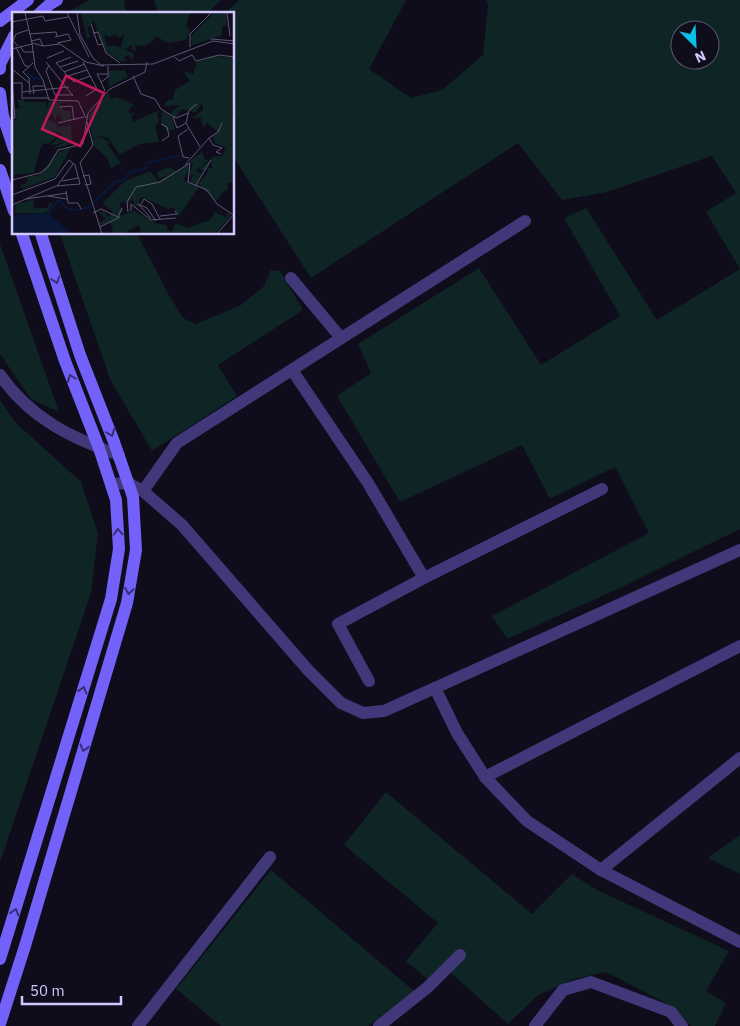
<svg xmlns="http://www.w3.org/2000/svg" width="740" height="1026" viewBox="0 0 740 1026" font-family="'IBM Plex Sans',sans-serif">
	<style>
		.green { fill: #0f2425; fill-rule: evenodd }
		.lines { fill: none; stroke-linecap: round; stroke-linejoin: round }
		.minor { stroke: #403879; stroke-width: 12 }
		.tertiary { stroke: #403879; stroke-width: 12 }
		.secondary { stroke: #7262fa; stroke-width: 12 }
		.oneway { stroke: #372e74 }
		.inset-river { fill: none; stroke: #0a1636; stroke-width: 2.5 }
		.inset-road { fill: none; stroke: #5d5775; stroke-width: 1 }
		.view { fill: #c2185b; fill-opacity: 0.15; stroke: #c2185b; stroke-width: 2.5 }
		.inset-edge { fill: none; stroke: #d2c8fd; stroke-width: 2.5 }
	</style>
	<rect width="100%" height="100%" fill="#0f0c1b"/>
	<g class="green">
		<polygon points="89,0 124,0 126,13 65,14"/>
		<polygon points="154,0 221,0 206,14 158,14"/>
		<path d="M239,0H406L369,69L411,98L442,90L483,55L488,5L486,0H740V529L624,586L507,639L492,616L649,533L615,467L550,499L522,445L400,502L337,396L371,373L358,344L479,268L541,365L620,316L564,218L586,208L657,320L740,269L706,212L736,193L712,156L607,192L562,200L518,143L311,278L234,158V14H224ZM680,30H710V60H680Z"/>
		<polygon points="60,234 137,234 170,297 183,318 196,324 241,305 264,286 271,270 280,271 303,310 218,365 237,396 152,451 110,379"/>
		<polygon points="0,244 59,412 31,399 0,354"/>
		<polygon points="0,400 15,422 81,482 98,533 91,593 0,862"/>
		<polygon points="386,792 532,914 572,874 595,889 729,951 706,991 726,1003 715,1026 691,1026 675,1008 606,972 574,979 538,995 508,1024 451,973 435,985 406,961 438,923 344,845"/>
		<polygon points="740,835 740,874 708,858"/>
		<polygon points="271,870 414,991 368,1026 221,1026 176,989"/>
	</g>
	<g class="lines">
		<g class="minor">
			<polyline points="291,278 341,338"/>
			<polyline points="292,370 368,483 424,578 602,489"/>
			<polyline points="143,491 177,443 525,221"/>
			<polyline points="369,681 338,624 424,578"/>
			<polyline points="435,688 457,733 485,777 527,821 601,870 740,942"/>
			<polyline points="485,777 740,646"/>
			<polyline points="601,870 740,758"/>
			<polyline points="138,1026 270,857"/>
			<polyline points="379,1026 428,987 460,955"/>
			<polyline points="535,1026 563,990 591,982 671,1012 682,1026"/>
		</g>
		<g class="tertiary">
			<path d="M0,375C30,418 71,438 119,455"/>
			<polyline points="111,484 128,483 143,491 182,525 308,670 341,703 363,713 384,711 740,550"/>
		</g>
		<g class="secondary">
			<polyline points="39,14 50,4 57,0"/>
			<polyline points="0,21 28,0"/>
			<polyline points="0,69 0,64 14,36"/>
			<polyline points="0,93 3,116 14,149"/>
			<polyline points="0,170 14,211"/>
			<polyline points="0,959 111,599 119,549 116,500 99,448 65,361 22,234"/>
			<polyline points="0,1024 25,946 127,603 136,550 133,497 114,442 80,355 41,234"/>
		</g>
	</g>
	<defs><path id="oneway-chevron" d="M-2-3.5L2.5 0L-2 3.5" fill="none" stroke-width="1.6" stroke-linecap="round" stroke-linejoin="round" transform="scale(1.25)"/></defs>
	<g class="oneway">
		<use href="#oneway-chevron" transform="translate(56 280) rotate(72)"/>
		<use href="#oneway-chevron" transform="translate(71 378) rotate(-111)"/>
		<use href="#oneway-chevron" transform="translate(111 433) rotate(69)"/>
		<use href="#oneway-chevron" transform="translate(118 532) rotate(-93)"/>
		<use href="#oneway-chevron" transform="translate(129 591) rotate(99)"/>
		<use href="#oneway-chevron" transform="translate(83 690) rotate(-73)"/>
		<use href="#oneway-chevron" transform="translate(84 748) rotate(107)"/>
		<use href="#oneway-chevron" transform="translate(15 912) rotate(-73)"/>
	</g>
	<g transform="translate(12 12)">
		<rect width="222" height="222" fill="#0f0c1b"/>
		<path d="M69,1H178L174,13L178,20L174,28L156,31L145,25L133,34L123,33L124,39L120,38L119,33L113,38L109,35L112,23L106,26L103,22L98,25L92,22L95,34H105L122,42L121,48L116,43L112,45L115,49H108L94,40L82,9L75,16L78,25L75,26ZM201,1H214L215,13L210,14V24L180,33L179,24ZM204,44L222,46V96L219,100L223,109V152L221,170L216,171L215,179L212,178L204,189L186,172L196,160L195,156H200L199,145L210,144L214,136L203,131L200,125L206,120L195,111L191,115L189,106H180L191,98V90L183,101L177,99V96L175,99L171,97L163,105L159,100L168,93L153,94V90L161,87L163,78L178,69L171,59L181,62L185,50ZM113,58L116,65L97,75L96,59ZM96,81L99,87L105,85L122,93L116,98L118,102L124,99L119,104L121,110L148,98L145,100L147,110L143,114L147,130L127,132L108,143L96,126L89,124L81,127L76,104ZM12,87L13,90H33L36,96V90L57,89L47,92L52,99H59L58,108L50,109L48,103L44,104L43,110L41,102L35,107L44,111L45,115L59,113L60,132L39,137L53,130L37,134L51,122L45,120L43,126L36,132L32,131L28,137L22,161L0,163V110L5,107L2,97L8,96L5,88ZM150,99L159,104L163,117L156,119L149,112ZM89,125L98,131L96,133L109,151L99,156L95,146L82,134L81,128ZM59,135L43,165L10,177L8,173L15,171L16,165L27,163L45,141ZM190,140L193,148H197L188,155L198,149L193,158L189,159L188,155L183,159L190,161L184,172L178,170L181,162L176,164L181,152L178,149ZM174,153L179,154L171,168L188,174L166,205L162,195L157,197L129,185L124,196L120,186L116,193L114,190L107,191L111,199L107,204L122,199L146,212L155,213V218L160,219L164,211L175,216L198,208L203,200L214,205L216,201L219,203L203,222H129L127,213L110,222H91L100,220L101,216L98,210L89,214L87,211L94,207L87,200L92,199L96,205L101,200L91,191L113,169L138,159L146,169ZM158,155L164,159L147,167L144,160ZM21,188L22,196H36L37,191L42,190L34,201H3L4,192Z" fill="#0f2425"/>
		<path d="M25,201L37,202L60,222H0V208L5,203Z" fill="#0a1636"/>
		<path class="inset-river" d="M15,59L19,65L30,67M82,191L104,169H111L117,161L133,157L135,151L169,143M35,202L47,188L56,197L68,198L80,194"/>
		<path class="inset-road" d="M13,1L20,31L31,34L48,32L74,50L92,54M55,1L77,45M65,1L68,23L81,46L89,53L141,52L201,29L223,32M215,1L218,24M0,10L31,4L33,9L56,5M79,12L86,33L91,32M81,21L86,20L94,41L108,51M17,22L44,20L45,24M43,25L56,22L59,28L45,31M199,27L223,29M19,29L28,27L31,34M20,31L23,55L31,68L37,88L66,89L74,106M6,34L1,29L4,22L16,18M8,34L12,40H22M4,35L13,54H17M178,35V22L199,1M0,37L20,32M59,45L44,51L56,64L75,58M163,45L167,49L180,43L184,49L207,43L223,45M35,46L52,39M34,50L61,84M71,50L85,77L74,84M37,53L34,59L43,83H61M48,55L66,49M0,57L17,71M52,60L73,52M57,64L62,70L78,64M121,64L129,82L143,87L149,97L164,106L176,101M0,68L3,106H0M89,70L85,62H96M0,71H10V86H37M93,79L89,70L96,65V54M10,80L57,75M18,82L17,66L11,60L21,51M22,82L21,74H33M185,92L177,98L174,111L188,135M48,95L60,94L62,108M161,105L165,116L174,111M75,110L81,133L68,151L90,222M46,111L72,105M149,112L155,115L157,124L150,129M176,117L166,124L171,145L177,146M197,126L206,120L210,111M173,153L197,126L201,133L210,136L204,140L209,142M71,164L77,163L79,172L73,173M0,168L28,161L36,155L46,138L71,132L76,101L98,77L133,60L135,50M50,169L66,166M184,173L199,148M45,174L61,152M54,179L56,191H66L69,197M0,183L43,167L57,148L63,153L68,172M36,184L55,187M14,187L55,181M129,192L132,187L140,192L148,207M0,193L44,174L68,172M119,199V192L139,208L164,206M116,200L115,190L124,175L148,170L178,151L176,170L195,178L205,192L220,202M81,201L89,197L106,205L110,196M148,204L165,202L163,199M139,206L126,192L135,196L144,209M88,215L108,205M205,222L223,201"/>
		<path class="view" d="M54,64L92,81L68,134L30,117Z"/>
		<rect width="222" height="222" class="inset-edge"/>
	</g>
	<g transform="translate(695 45) rotate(156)"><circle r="24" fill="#0f0c1b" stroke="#5d5775"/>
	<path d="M0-4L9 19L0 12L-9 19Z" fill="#08c0e9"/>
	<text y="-8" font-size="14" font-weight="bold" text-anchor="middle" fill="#d2c8fd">N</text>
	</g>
	<path d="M22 996v8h99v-8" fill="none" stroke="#d2c8fd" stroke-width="2.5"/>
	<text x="30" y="996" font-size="15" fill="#d2c8fd" stroke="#0f0c1b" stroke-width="4" paint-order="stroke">50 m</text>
</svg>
